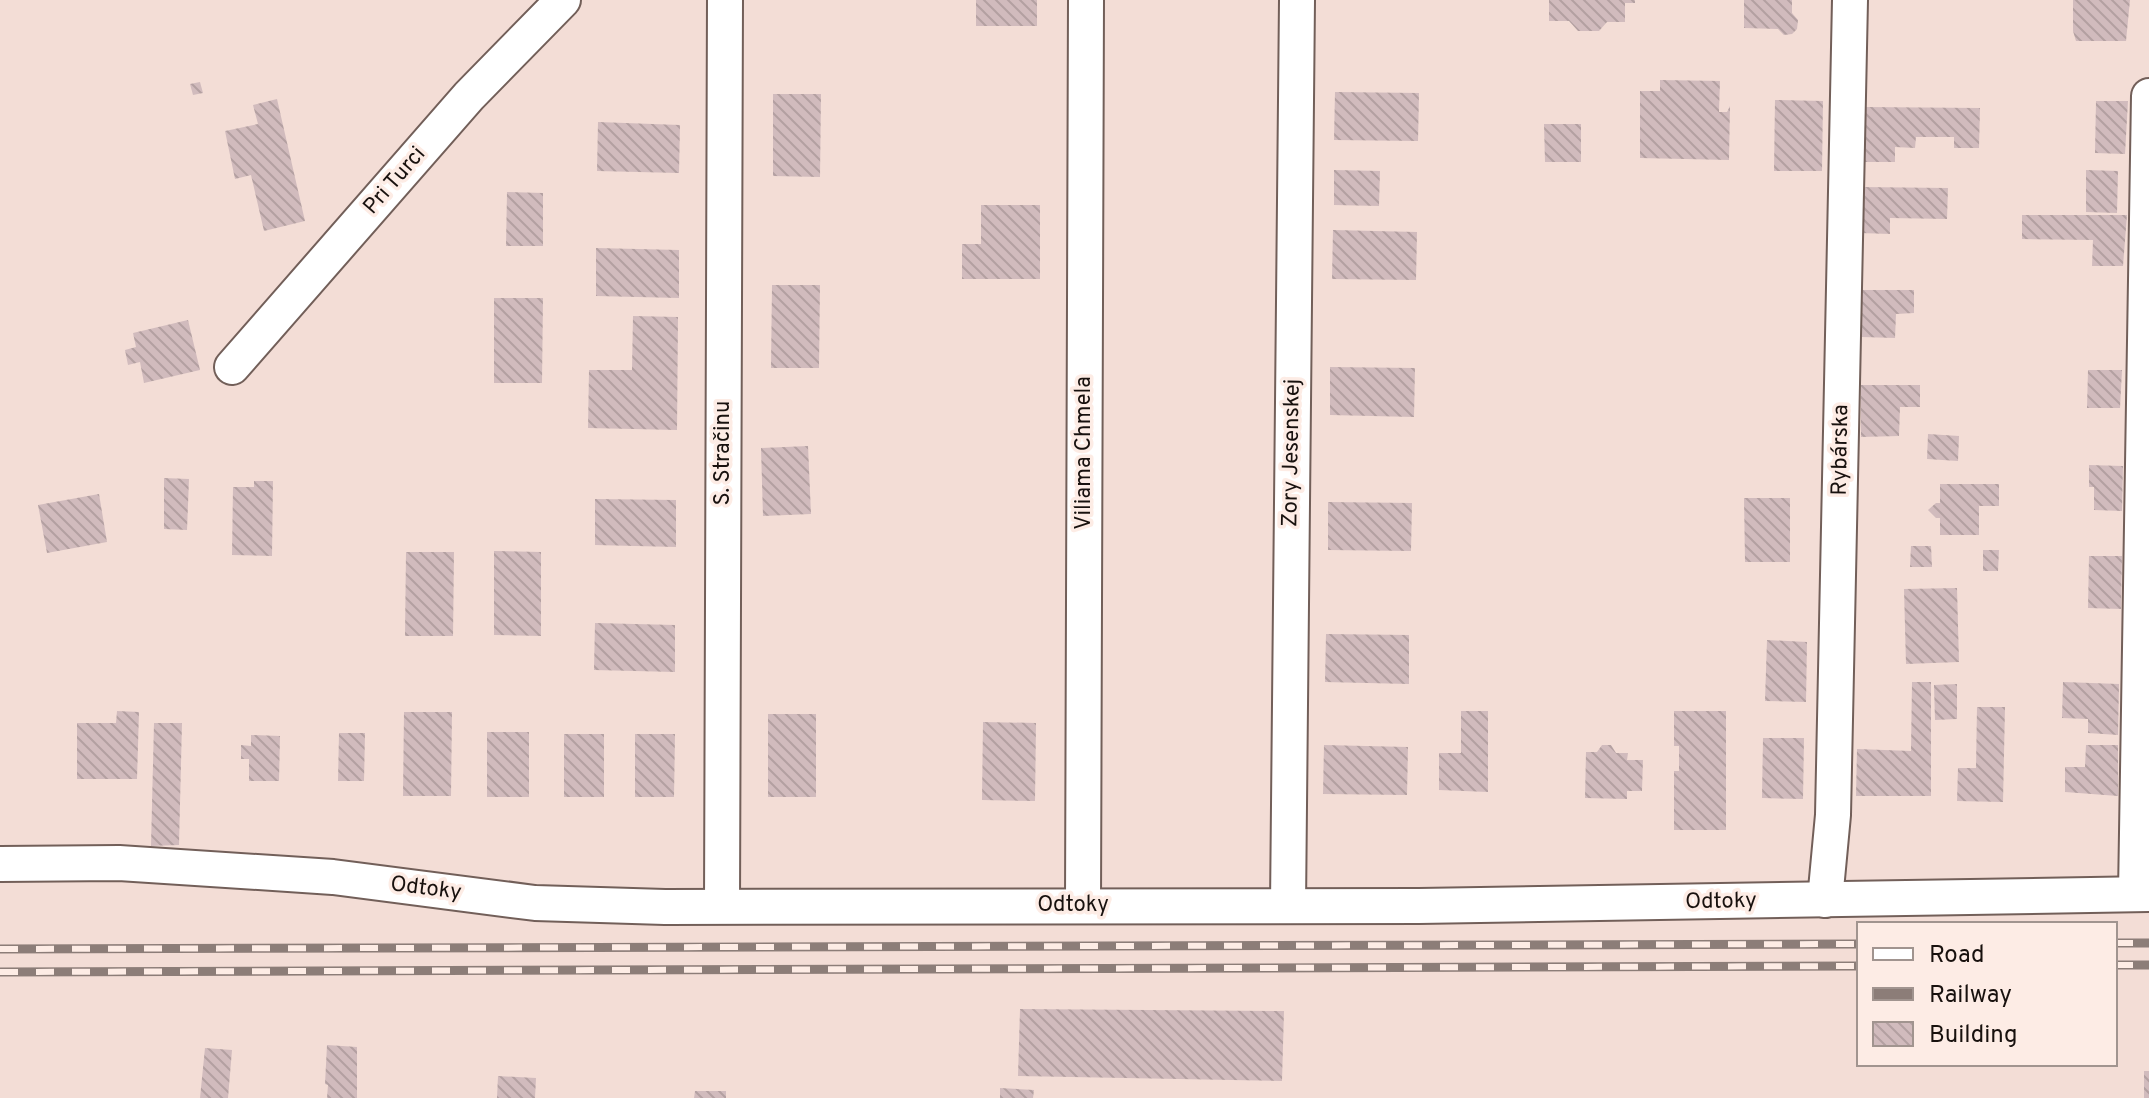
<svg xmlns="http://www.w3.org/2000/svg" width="2149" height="1098" viewBox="0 0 2149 1098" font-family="Overpass,sans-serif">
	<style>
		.building { fill: url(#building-back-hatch) }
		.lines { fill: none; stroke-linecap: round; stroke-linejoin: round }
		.minor-casing { stroke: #725f59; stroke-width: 38 }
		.minor { stroke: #fff; stroke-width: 34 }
		.rail-casing { stroke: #8c7d78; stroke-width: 9 }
		.rail { stroke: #fdece5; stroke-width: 6; stroke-dasharray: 18; stroke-linecap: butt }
		.labels { text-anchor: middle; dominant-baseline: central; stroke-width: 7; stroke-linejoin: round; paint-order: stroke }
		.street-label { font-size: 22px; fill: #18110e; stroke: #fdece5 }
	</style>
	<defs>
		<pattern id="building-back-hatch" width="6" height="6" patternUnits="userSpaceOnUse" patternTransform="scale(2)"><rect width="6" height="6" fill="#d1bbbd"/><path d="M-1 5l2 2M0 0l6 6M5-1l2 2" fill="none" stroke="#b3a0a1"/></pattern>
	</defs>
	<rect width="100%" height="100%" fill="#f3ddd6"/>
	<g class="building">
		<rect x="976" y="0" width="61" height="26"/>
		<polygon points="1549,0 1635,0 1635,3 1625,3 1625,22 1607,22 1599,31 1578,31 1569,21 1549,21"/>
		<polygon points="1744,0 1792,0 1792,13 1798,20 1797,29 1792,34 1784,35 1778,29 1744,28"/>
		<polygon points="2073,0 2130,0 2126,41 2076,41 2073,31"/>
		<polygon points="1660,80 1720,81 1719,112 1727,112 1730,106 1729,160 1640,158 1640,91 1660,91"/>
		<polygon points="200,82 203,93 193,95 190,84"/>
		<polygon points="1335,92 1419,93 1418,141 1334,140"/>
		<polygon points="773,94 821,94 820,177 773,176"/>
		<polygon points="277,99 305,221 264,231 251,175 235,179 225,131 258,124 253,105"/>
		<polygon points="1775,100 1823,101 1822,171 1774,171"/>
		<polygon points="2096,101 2128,101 2125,154 2095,153"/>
		<polygon points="1866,107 1980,108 1979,148 1954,148 1954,137 1916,137 1915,148 1895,147 1895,162 1865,162"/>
		<polygon points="598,122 680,125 679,173 597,171"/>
		<polygon points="1544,124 1581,124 1581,162 1545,162"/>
		<polygon points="1334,170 1380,171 1379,206 1334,205"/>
		<polygon points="2086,170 2118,171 2117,213 2086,212"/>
		<polygon points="1860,187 1948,188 1947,219 1890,218 1890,234 1860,233"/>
		<polygon points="507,192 543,193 543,246 506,246"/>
		<polygon points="981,205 1040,205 1040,279 962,279 962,244 981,244"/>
		<polygon points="2022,215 2127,215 2123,266 2092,266 2093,240 2022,239"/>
		<polygon points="1333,230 1417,232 1416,280 1332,279"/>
		<polygon points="596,248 679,250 679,298 596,296"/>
		<polygon points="772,285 820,285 819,368 771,368"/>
		<polygon points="1862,290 1914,290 1914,313 1896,314 1895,338 1862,337"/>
		<polygon points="494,298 543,298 542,383 494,383"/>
		<polygon points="633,316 678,317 677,430 588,428 589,370 632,370"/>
		<polygon points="188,320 200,370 144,383 140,362 128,365 125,350 136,347 133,333"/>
		<polygon points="1330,367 1415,368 1414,417 1330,415"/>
		<polygon points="2088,370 2122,370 2120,408 2087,408"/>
		<polygon points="1861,385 1920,385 1920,407 1900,407 1899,436 1861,437"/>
		<polygon points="1928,434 1959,436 1958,461 1927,459"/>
		<polygon points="808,446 811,514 763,516 761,448"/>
		<polygon points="2089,465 2123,466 2122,511 2094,510 2094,487 2089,487"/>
		<polygon points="164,478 189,479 187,530 164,529"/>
		<polygon points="254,481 273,481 272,556 232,555 233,487 254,487"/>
		<polygon points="1940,484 1999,484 1999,506 1979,506 1979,535 1940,535 1940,518 1936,518 1928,510 1936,503 1940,503"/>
		<polygon points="99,494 107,542 47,553 38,505"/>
		<polygon points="1744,498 1790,498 1790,562 1745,562"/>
		<polygon points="595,499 676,500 676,547 595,545"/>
		<polygon points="1328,502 1412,503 1411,551 1328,550"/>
		<polygon points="1911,546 1931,546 1932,567 1910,567"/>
		<polygon points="1983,550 1999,550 1998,571 1983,571"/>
		<polygon points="494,551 541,552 541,636 494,635"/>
		<polygon points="406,552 454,552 453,636 405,636"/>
		<polygon points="2089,556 2122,556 2121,609 2088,608"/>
		<polygon points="1957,588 1959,662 1906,664 1904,589"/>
		<polygon points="595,623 675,625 675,672 594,670"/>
		<polygon points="1326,634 1409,635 1409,684 1325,682"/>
		<polygon points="1767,640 1807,642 1806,702 1765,701"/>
		<polygon points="1912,682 1931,682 1931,796 1856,796 1857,749 1911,751"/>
		<polygon points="2063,682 2119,684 2118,735 2088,733 2088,719 2062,718"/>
		<polygon points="1957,684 1957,719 1935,720 1934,685"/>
		<polygon points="1977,707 2005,707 2003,802 1957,801 1958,768 1976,768"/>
		<polygon points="117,711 139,712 137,779 77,779 77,723 116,723"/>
		<polygon points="1461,711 1488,711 1488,792 1439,790 1439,753 1461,753"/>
		<polygon points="1674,711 1726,711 1726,830 1674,830 1674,771 1679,771 1679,746 1674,746"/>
		<polygon points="404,712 452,712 451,796 403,796"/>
		<rect x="768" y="714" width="48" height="83"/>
		<polygon points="983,722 1036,723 1035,801 982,800"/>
		<polygon points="154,723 182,723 179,845 151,846"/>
		<rect x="487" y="732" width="42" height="65"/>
		<polygon points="339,733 365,733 364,781 338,781"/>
		<rect x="564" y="734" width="40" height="63"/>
		<polygon points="635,734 675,734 674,797 635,797"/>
		<polygon points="251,735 280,736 279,781 249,781 249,759 241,759 241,745 251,746"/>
		<polygon points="1763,738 1804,738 1803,799 1762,798"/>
		<polygon points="1324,745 1408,747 1407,795 1323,794"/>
		<polygon points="1602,745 1611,745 1616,753 1628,753 1627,760 1643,760 1642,791 1627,791 1627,799 1585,798 1586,752 1597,752"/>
		<polygon points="2086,745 2118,745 2118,796 2065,792 2065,767 2085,767"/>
		<polygon points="1020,1009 1284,1011 1282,1081 1018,1076"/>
		<polygon points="327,1045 357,1047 357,1098 327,1098 328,1085 325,1084"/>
		<polygon points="205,1048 232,1050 228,1098 200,1098"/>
		<rect x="2144" y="1071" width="5" height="27"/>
		<polygon points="498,1076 536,1078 535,1098 497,1098"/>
		<polygon points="1000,1088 1034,1090 1033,1098 1000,1098"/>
		<polygon points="695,1091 726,1091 726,1098 694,1098"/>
	</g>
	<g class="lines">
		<defs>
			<g id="minor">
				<polyline points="232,367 469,96 563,0"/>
				<polyline points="0,864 119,863 333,877 535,903 665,907 1419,906 2149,894"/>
				<polyline points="2136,894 2149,96"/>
				<polyline points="1825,900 1833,815 1850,0"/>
				<polyline points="1083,905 1086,0"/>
				<polyline points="722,906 725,0"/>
				<polyline points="1288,906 1297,0"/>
			</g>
		</defs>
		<use href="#minor" class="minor-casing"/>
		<use href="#minor" class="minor"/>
		<defs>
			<g id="rail">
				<polyline points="2115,943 2149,943"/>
				<polyline points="0,949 1859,944"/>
				<polyline points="2115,965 2149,965"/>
				<polyline points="0,972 1859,966"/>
			</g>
		</defs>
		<use href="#rail" class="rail-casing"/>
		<use href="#rail" class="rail"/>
	</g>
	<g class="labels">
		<g class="street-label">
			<text transform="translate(395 181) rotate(-49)">Pri Turci</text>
			<text transform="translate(1841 450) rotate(-89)">Rybárska</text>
			<text transform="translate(723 453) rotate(-90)">S. Stračinu</text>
			<text transform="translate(1084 453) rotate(-90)">Viliama Chmela</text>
			<text transform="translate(1292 453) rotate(-89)">Zory Jesenskej</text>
			<text transform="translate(426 889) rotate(7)">Odtoky</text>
			<text transform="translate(1721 902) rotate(-1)">Odtoky</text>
			<text x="1073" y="905">Odtoky</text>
		</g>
	</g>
	<rect x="1857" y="922" width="260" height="144" fill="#fdece5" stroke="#a1948f" stroke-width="2"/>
	<rect x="1873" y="948" width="40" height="12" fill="#ffffff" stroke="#a1948f" stroke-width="2"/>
	<text x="1929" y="962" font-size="24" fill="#18110e">Road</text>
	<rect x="1873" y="988" width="40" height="12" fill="#8c7d78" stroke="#a1948f" stroke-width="2"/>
	<text x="1929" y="1002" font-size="24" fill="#18110e">Railway</text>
	<rect x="1873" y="1022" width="40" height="24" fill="url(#building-back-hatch)" stroke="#a1948f" stroke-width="2"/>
	<text x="1929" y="1042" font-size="24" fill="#18110e">Building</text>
</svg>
